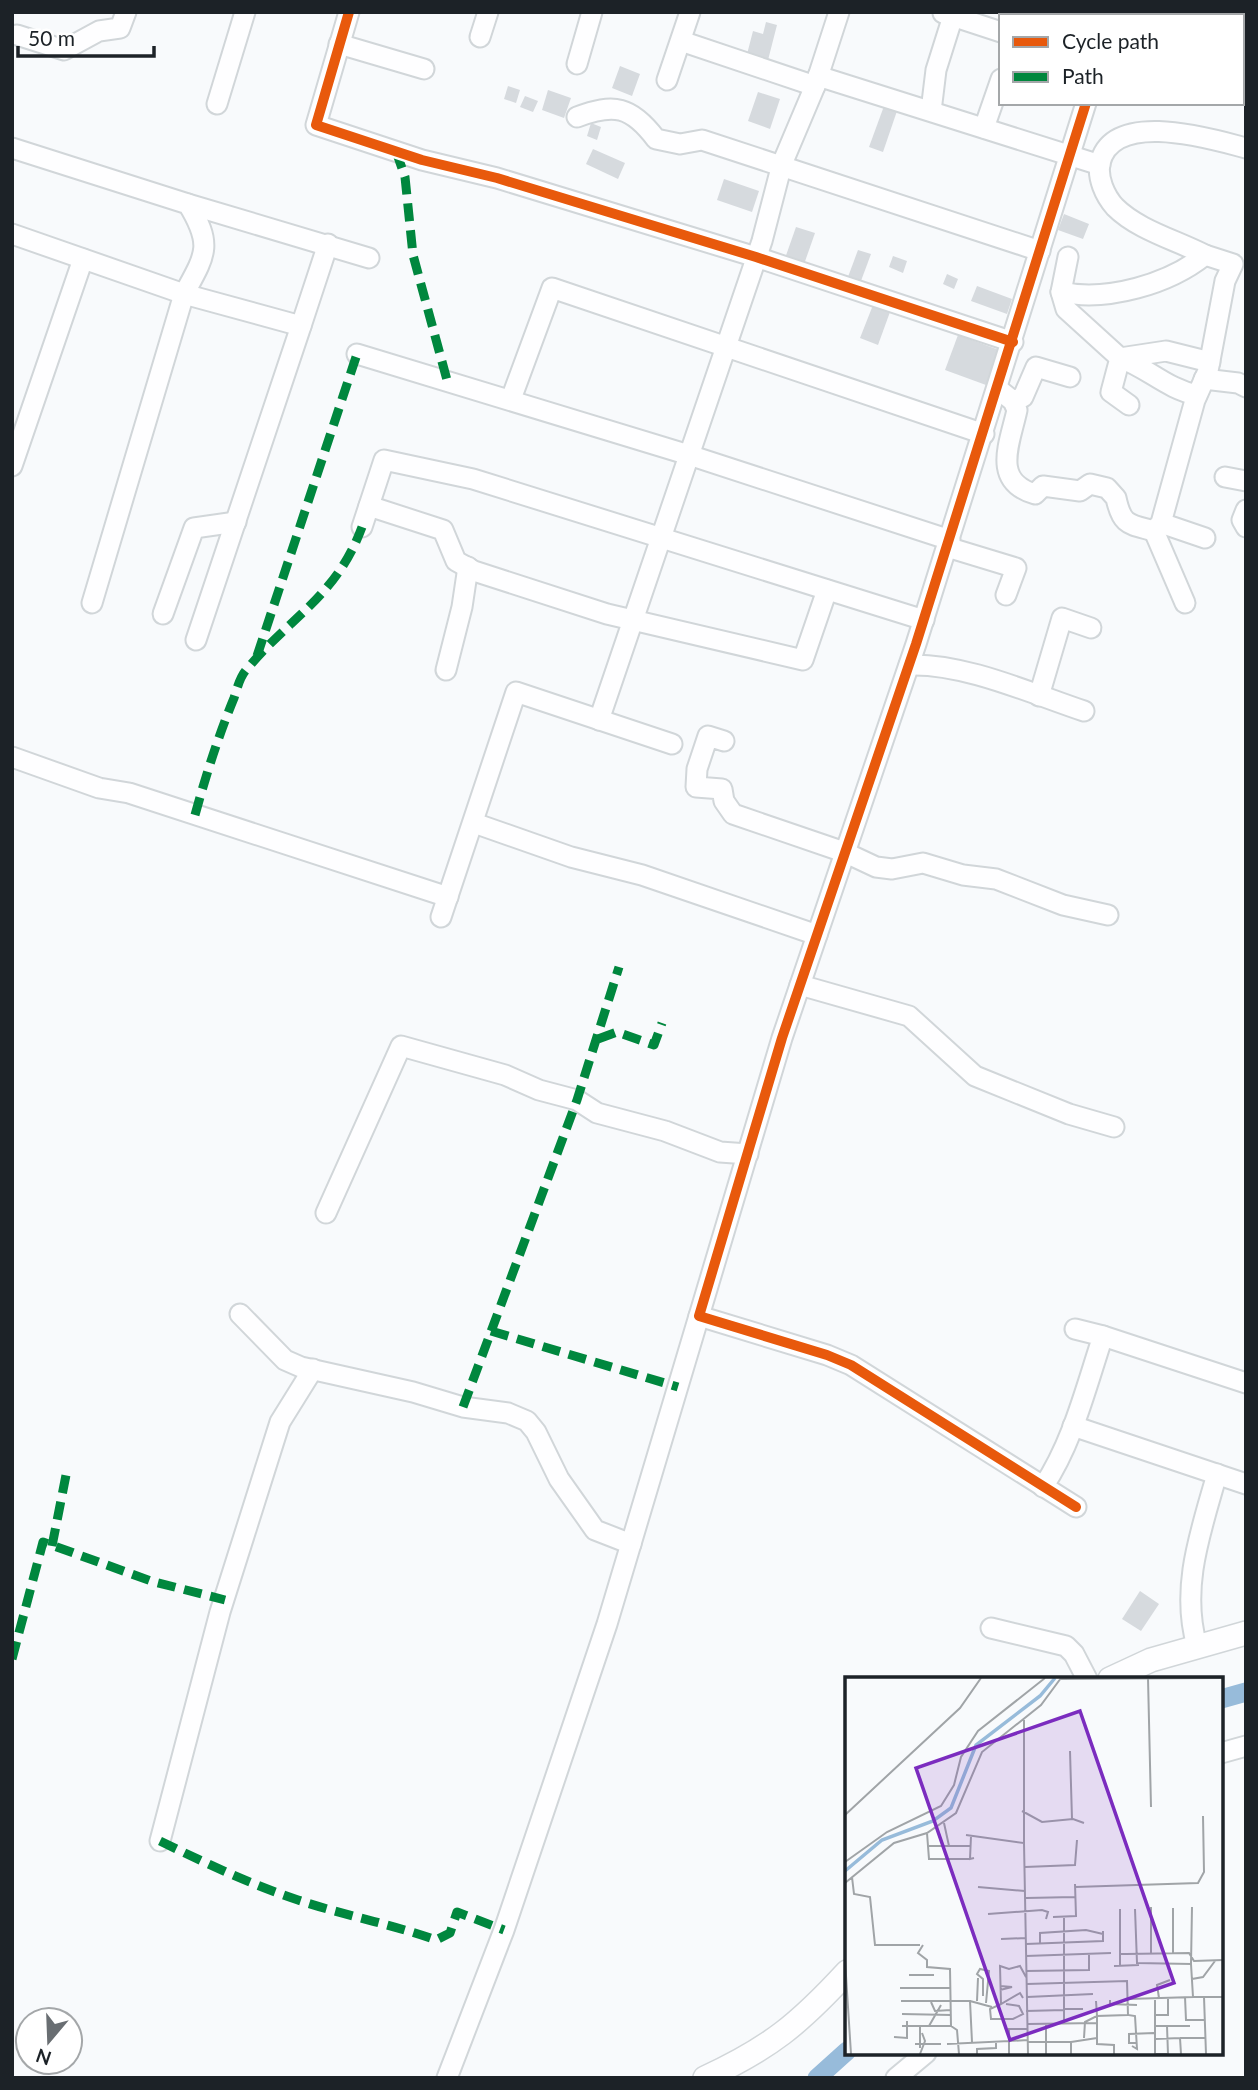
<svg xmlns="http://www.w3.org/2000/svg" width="1258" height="2090" viewBox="0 0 1258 2090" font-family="Lato,sans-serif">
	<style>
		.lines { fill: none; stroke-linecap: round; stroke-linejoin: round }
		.canal { stroke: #97bbda; stroke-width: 19 }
		.building { fill: #d6dade }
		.minor-casing { stroke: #d1d6d9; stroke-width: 23 }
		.tertiary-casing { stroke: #d1d6d9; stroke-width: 26 }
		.minor { stroke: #fefeff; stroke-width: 19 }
		.tertiary { stroke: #fefeff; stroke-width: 23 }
		.quiet { stroke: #00873e; stroke-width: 9; stroke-dasharray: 18 9; stroke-linecap: butt }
		.cycleway-casing { stroke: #fff; stroke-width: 15 }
		.cycleway { stroke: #e8590c; stroke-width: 10 }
		.inset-river { fill: none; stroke: #97bbda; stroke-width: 3.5 }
		.inset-road { fill: none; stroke: #a0a4a7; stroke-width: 2 }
		.view { fill: #7b2cbf; fill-opacity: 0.15; stroke: #7b2cbf; stroke-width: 3.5 }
		.inset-edge { fill: none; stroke: #1c2227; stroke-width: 3.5 }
	</style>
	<rect width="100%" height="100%" fill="#f8fafc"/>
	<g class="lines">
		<g class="canal">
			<polyline points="1221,1699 1246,1692"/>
			<polyline points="817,2078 847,2051"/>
		</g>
	</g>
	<g class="building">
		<polygon points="766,22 777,25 767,64 746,58 753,31 763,34"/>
		<polygon points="620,66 640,74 632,96 612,88"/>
		<polygon points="508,86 520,90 516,103 504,99"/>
		<polygon points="548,90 571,98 564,118 542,110"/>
		<polygon points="758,92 780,99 770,129 748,121"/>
		<polygon points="525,96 538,101 533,112 520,107"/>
		<polygon points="884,106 897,111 883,152 869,147"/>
		<polygon points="591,123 601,127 597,140 587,136"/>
		<polygon points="593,149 625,163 618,179 586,164"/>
		<polygon points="724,179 759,191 752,212 717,200"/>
		<polygon points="1064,214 1089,224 1083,239 1058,230"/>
		<polygon points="796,227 815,233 802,270 783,264"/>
		<polygon points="858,250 871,254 858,289 845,285"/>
		<polygon points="893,256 907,261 903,273 889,267"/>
		<polygon points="947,274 958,279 954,289 943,284"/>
		<polygon points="977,286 1012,299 1007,314 971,301"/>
		<polygon points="873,305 890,312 878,345 860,338"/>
		<polygon points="958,335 999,350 986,385 945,370"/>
		<polygon points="1140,1591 1159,1604 1141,1631 1122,1619"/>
	</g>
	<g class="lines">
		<defs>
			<g id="minor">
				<polyline points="349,12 316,125 422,160 497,178 756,257 1013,342"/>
				<polyline points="943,13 1001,32"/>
				<polyline points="1112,16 1113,12"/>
				<polyline points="17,35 64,50 99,31 120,28 126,12"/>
				<polyline points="480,37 488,12"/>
				<polyline points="681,41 815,86 839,12"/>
				<polyline points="339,44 424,69"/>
				<polyline points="577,64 592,12"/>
				<polyline points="1242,70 1246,59"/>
				<polyline points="818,76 1100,165"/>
				<polyline points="667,80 690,12"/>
				<polyline points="217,104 245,12"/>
				<polyline points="931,111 936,70 953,16"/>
				<path d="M577,117C614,103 631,106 656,139L680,144L702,140L1040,251"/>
				<polyline points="984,128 1001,79"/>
				<path d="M12,148L188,204C213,245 206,254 184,294L92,603"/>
				<polyline points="188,204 369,258"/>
				<polyline points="12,234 184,294 301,326 328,244"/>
				<path d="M1205,255C1176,240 1138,230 1115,207C1105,196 1097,178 1100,163C1113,109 1211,139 1246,148"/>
				<polyline points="1061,292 1066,309 1120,358 1111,392 1129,405"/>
				<polyline points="357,354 689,455 950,540"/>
				<polyline points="1204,379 1238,383 1246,387"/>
				<path d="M998,389L1013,401L1017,410C1010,443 991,481 1035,494L1043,486L1080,491L1090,484L1107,488L1116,498C1122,526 1129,524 1154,531L1161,523L1195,400L1208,371L1225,281L1233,264L1205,255C1169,284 1107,302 1061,292L1068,257"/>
				<path d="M1197,395C1167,389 1148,368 1120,358L1166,351L1210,362"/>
				<polyline points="511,399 552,288 984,434"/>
				<polyline points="1013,401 1023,397 1036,367 1070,377"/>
				<polyline points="12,466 83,259"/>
				<polyline points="1225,477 1246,481"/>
				<polyline points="369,506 443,530 456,561 474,571 607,614 803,660 827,590"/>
				<polyline points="1246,510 1242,520 1246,527"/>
				<polyline points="1161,523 1205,538"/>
				<polyline points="362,527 384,460 473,479 924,620"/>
				<polyline points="1154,531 1185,603"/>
				<polyline points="947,547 1016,568 1006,595"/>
				<polyline points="163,614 194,528 236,522"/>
				<polyline points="196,640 301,326"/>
				<path d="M909,665C964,663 1030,693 1084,711"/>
				<polyline points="446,670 462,607 468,567"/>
				<polyline points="1039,696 1062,618 1091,628"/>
				<polyline points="599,720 762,241 782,164 815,86"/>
				<polyline points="724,741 708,736 697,769 696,787 722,789 724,801 733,814 844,852 876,867 892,869 923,863 963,875 996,879 1063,905 1108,915"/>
				<polyline points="12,757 99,788 129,793 448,897"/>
				<polyline points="474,823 571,857 642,875 817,935"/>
				<polyline points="441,917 516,692 672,744"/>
				<polyline points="800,985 909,1016 975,1076 1069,1114 1114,1127"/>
				<polyline points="326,1213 401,1046 505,1075 539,1090 577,1100 597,1113 665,1131 720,1152 748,1154"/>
				<polyline points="240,1314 285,1360 301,1367 413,1392 463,1407 508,1413 527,1421 536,1432 559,1479 595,1530 631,1544"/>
				<polyline points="1103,1336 1246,1383"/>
				<polyline points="1073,1426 1246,1484"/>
				<path d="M1043,1487C1073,1442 1086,1387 1103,1336L1075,1329"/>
				<polyline points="1076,1507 851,1365 827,1355 699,1316 782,1038 916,644 1086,103"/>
				<polyline points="991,1628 1066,1646 1074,1654 1087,1679"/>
				<path d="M1197,1646C1180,1587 1201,1531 1217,1474"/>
				<polyline points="1221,1753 1246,1746"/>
				<polyline points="160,1841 220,1612 280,1422 313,1369"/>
				<polyline points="447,2078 504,1930 607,1624 699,1316"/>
				<polyline points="896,2078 926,2053"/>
			</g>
			<g id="tertiary">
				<polyline points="1110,1679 1151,1660 1246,1633"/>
				<path d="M705,2078C770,2048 799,2024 847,1972"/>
			</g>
		</defs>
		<use href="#minor" class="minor-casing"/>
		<use href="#tertiary" class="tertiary-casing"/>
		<use href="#minor" class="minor"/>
		<use href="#tertiary" class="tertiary"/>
		<g class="quiet">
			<polyline points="396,151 405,177 413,255 447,380"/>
			<polyline points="257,656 357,354"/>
			<path d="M195,815C206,775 218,737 234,698C237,689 240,676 247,669C291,616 336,597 362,527"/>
			<polyline points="598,1039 617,1032 654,1045 662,1023"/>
			<polyline points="491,1331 678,1387"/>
			<polyline points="463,1407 577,1100 619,967"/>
			<polyline points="52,1546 67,1470"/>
			<polyline points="12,1659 43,1542 151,1581 225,1600"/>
			<path d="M160,1841C205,1863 250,1884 298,1900C343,1915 391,1924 436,1940L450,1933L457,1912L504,1930"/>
		</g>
		<defs>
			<g id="cycleway">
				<polyline points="349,12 316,125 422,160 497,178 756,257 1013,342"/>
				<polyline points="1076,1507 851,1365 827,1355 699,1316 782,1038 916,644 1086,103"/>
			</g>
		</defs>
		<use href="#cycleway" class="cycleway-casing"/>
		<use href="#cycleway" class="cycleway"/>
	</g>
	<g transform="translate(845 1677)">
		<rect width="378" height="378" fill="#f8fafc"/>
		<path class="inset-river" d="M0,194L37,163L88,144L106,131L131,68L195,19L210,1"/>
		<path class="inset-road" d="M303,1L306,130M216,2L378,1M179,41V166M225,74L227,142M177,134L197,145L228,142L239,146M0,138L115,31L136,1M99,146L104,169M82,156L84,182H125M121,158L179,166L183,377M126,159L125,182L129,181M84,169H125M0,185L42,155L96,129L109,108L116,80L133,54L200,1M180,190L230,188L232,163M7,200L9,217L25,220L30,268H75M0,206L49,166L82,156L111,136L137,75L196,28L216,1M133,210L180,214M230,210L353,206L359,195L358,139M181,221L230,220M306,230V276M328,231V276M275,232V277M290,232L292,286L346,287L347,230M143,237L197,233L203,235L201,242M219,239V332M208,240L231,239L230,207M156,262L181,261M181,267L258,264V254M195,267V256L241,253L258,257M78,268L73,276L82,283V290L105,292L106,349L112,353L114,377M181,279L266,276M0,283L6,377M269,289L294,288M275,289V277H281L344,276L349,284L378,283M181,294L244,293V277M64,298H89M347,302L358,300L370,284M182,307L282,304L283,338L290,339L292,372L287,369M55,311H105M155,313L167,310L155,309M138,319V302L132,297L135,292L144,294L141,326M182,320L248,317M340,320L341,343H360M348,320H359L361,377M359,320H378V325M178,321L175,316L156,327L155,289L164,292L175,289L181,300M310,321V377M314,321L312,308L325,303M283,322L348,320L346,287M265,323V327L292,328M56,324H125L127,365M125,324L147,330M132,324L133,301M86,325L90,334L106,333M156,327L145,332L146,342H168L178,337L174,329L161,327M181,334L219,333M57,337L106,338M310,338H323V321M183,347L252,346M219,347V332H238M57,349H75V371M75,349H106M84,349L96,328M310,349H345M183,352H164V364L183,363M49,360L62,361V344M239,361L240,345L252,339L251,324M335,361H360M310,362L335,361L336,377M183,365H226V377M226,365L252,361M292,366H284V357L309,356M70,367H96M102,367L164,364V377M75,377L80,364L77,356M132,377V372L151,371V364M201,377V347M269,377V368L252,367V339L283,338M310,377H323L322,349"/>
		<path class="view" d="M235,34L329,306L165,363L71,91Z"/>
		<rect width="378" height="378" class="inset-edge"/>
	</g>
	<rect width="1258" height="2090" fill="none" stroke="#1c2227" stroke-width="28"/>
	<rect x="999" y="14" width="245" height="91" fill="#ffffff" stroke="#a4a7a9" stroke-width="2"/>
	<rect x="1013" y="37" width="35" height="10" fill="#e8590c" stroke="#a4a7a9" stroke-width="2"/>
	<text x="1062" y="49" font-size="21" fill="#1c2227">Cycle path</text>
	<rect x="1013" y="72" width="35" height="10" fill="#00873e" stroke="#a4a7a9" stroke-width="2"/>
	<text x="1062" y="84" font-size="21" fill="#1c2227">Path</text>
	<g transform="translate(49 2041) rotate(199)"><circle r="33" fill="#ffffff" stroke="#a4a7a9" stroke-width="2"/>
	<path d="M0-5L12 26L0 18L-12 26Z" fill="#696e72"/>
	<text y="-10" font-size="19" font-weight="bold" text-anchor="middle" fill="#1c2227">N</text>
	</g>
	<path d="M18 46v10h136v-10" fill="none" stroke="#1c2227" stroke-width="3.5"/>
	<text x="28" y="46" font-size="21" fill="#1c2227" stroke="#ffffff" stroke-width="5" paint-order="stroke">50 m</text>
</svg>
